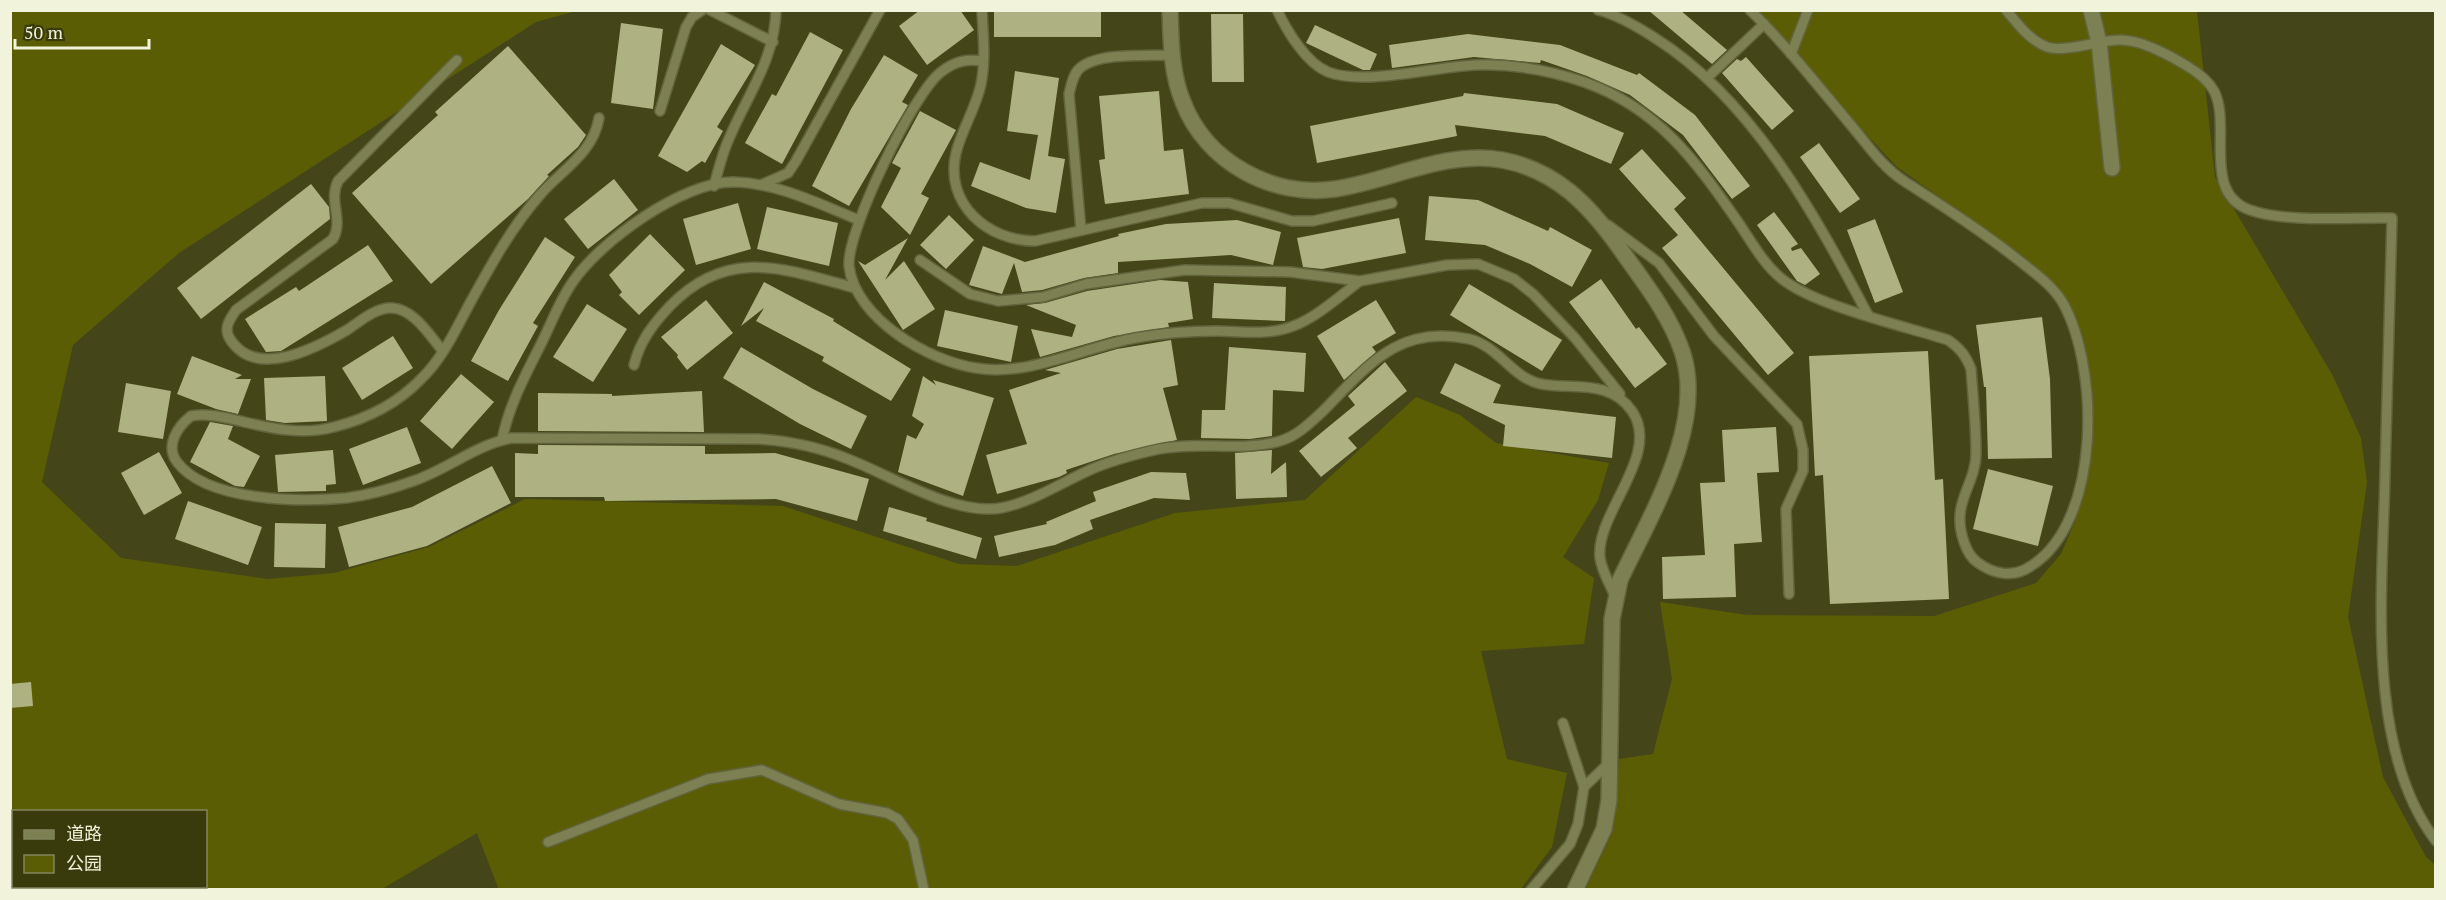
<svg xmlns="http://www.w3.org/2000/svg" width="2446" height="900" viewBox="0 0 2446 900" font-family="'PT Serif','Noto Sans SC',serif">
	<style>
		.green { fill: #5b5d04; fill-rule: evenodd }
		.building { fill: #aeb181 }
		.lines { fill: none; stroke-linecap: round; stroke-linejoin: round }
		.service-casing { stroke: #62643d; stroke-width: 12 }
		.minor-casing { stroke: #62643d; stroke-width: 18 }
		.service { stroke: #7d8052; stroke-width: 9 }
		.minor { stroke: #7d8052; stroke-width: 15 }
	</style>
	<rect width="100%" height="100%" fill="#444619"/>
	<g class="green">
		<path d="M10,11H576L536,22L179,253L73,345L42,482L121,558L268,579L334,573L429,547L525,499L783,506L959,564L1017,566L1175,513L1305,500L1416,397L1460,415L1496,443L1609,463L1598,500L1563,557L1594,578L1584,644L1481,651L1507,759L1567,773L1552,847L1520,890H499L477,833L382,889H11ZM14,812H206V886H14Z"/>
		<polygon points="1750,11 2197,11 2215,177 2333,376 2361,438 2367,482 2348,617 2383,777 2426,857 2435,865 2435,889 1585,890 1613,831 1619,759 1653,754 1672,679 1660,602 1747,615 1934,616 2036,583 2061,554 2076,519 2092,395 2068,301 2023,256 1897,167"/>
	</g>
	<g class="building">
		<polygon points="920,10 960,10 974,30 927,65 899,26"/>
		<rect x="994" y="10" width="107" height="27"/>
		<polygon points="1648,10 1680,10 1727,50 1712,64"/>
		<polygon points="1211,14 1243,14 1244,82 1212,82"/>
		<polygon points="621,23 663,29 653,109 611,103"/>
		<polygon points="1315,25 1377,54 1370,70 1363,70 1306,43"/>
		<polygon points="810,32 843,50 782,164 745,143 772,94 776,96"/>
		<polygon points="1468,34 1560,45 1637,75 1639,73 1695,115 1750,186 1732,199 1683,135 1630,95 1587,76 1541,60 1540,63 1474,57 1392,68 1389,45"/>
		<polygon points="721,44 755,65 717,127 723,131 705,163 702,161 687,172 658,156"/>
		<polygon points="508,46 586,135 578,147 547,175 549,176 528,199 431,284 352,193 438,115 435,112"/>
		<polygon points="884,55 918,75 902,102 908,105 849,206 812,186 851,109"/>
		<polygon points="1746,57 1794,111 1772,130 1722,73 1737,59 1741,61"/>
		<polygon points="1015,71 1059,78 1048,156 1065,159 1056,213 1026,208 971,186 980,162 1030,180 1038,135 1007,131"/>
		<polygon points="1159,91 1164,151 1183,149 1189,194 1105,204 1099,160 1105,159 1099,96"/>
		<polygon points="1464,93 1557,104 1624,133 1611,164 1545,136 1455,125 1457,136 1317,163 1310,126 1463,96"/>
		<polygon points="920,111 956,130 921,194 929,198 910,235 881,207 901,168 892,163"/>
		<polygon points="1819,143 1860,199 1840,213 1800,157"/>
		<polygon points="1642,149 1686,198 1674,209 1794,353 1768,375 1662,248 1678,235 1619,169"/>
		<polygon points="614,179 638,210 588,249 564,219"/>
		<polygon points="311,184 329,207 330,219 201,319 177,288"/>
		<polygon points="1429,196 1478,200 1548,231 1550,227 1592,250 1572,287 1530,264 1485,245 1425,240"/>
		<polygon points="738,203 751,249 696,265 683,219"/>
		<polygon points="767,207 838,223 829,266 757,249"/>
		<polygon points="1774,212 1798,244 1791,248 1792,251 1801,248 1820,274 1805,285 1797,281 1757,225"/>
		<polygon points="949,215 974,240 946,269 920,245"/>
		<polygon points="1399,218 1406,253 1322,269 1303,267 1297,238"/>
		<polygon points="1875,219 1903,292 1875,303 1847,230"/>
		<polygon points="1237,220 1281,232 1273,265 1231,255 1118,262 1118,273 1084,278 1042,290 1022,292 1014,263 1002,294 969,285 983,246 1025,262 1119,236 1118,234 1166,224"/>
		<polygon points="650,234 685,270 639,315 619,295 622,292 609,275"/>
		<polygon points="545,237 575,257 533,323 538,326 508,381 471,361 499,310"/>
		<polygon points="908,238 885,280 904,261 935,309 903,330 858,261 865,265"/>
		<polygon points="368,245 393,281 281,351 266,352 245,319 296,287 299,291"/>
		<polygon points="1601,279 1636,329 1639,327 1667,364 1635,388 1569,302"/>
		<polygon points="1160,280 1188,282 1193,319 1168,323 1169,327 1114,336 1040,357 1031,329 1072,337 1076,325 1026,305 1045,303 1087,291"/>
		<polygon points="764,282 834,319 833,321 911,369 891,401 822,361 824,357 756,321 764,308 741,326"/>
		<polygon points="1214,283 1286,287 1285,321 1212,318"/>
		<polygon points="1469,284 1562,340 1542,371 1450,315"/>
		<polygon points="706,300 733,333 687,370 677,357 678,355 661,337"/>
		<polygon points="1376,300 1396,333 1372,347 1376,352 1344,380 1317,336"/>
		<polygon points="587,304 627,329 593,382 553,357"/>
		<polygon points="945,310 1018,326 1011,362 937,346"/>
		<polygon points="2042,317 2050,379 2052,458 1988,459 1986,387 1984,387 1976,325"/>
		<polygon points="393,336 413,368 362,400 342,368"/>
		<polygon points="1171,340 1178,385 1163,388 1177,440 1114,454 1066,470 1067,473 1059,477 997,494 986,455 1027,444 1009,390 1061,373 1045,370 1117,349"/>
		<polygon points="741,347 813,389 867,416 851,449 800,424 723,378"/>
		<polygon points="1229,347 1306,353 1304,392 1273,390 1272,436 1250,439 1201,438 1202,410 1225,410"/>
		<polygon points="1928,351 1935,480 1943,479 1949,599 1830,604 1823,475 1815,476 1809,356"/>
		<polygon points="192,356 242,375 235,379 251,379 238,414 216,409 177,394"/>
		<polygon points="1385,362 1407,391 1348,438 1357,448 1321,477 1299,451 1355,405 1348,396"/>
		<polygon points="1455,363 1501,385 1493,403 1616,417 1612,458 1503,446 1505,425 1440,393"/>
		<polygon points="461,374 494,402 452,449 420,421"/>
		<polygon points="325,376 327,421 285,423 266,420 264,378"/>
		<polygon points="923,376 936,385 933,380 994,398 963,496 898,472 907,435 916,439 924,424 912,416"/>
		<polygon points="126,383 171,391 163,439 118,432"/>
		<polygon points="702,391 704,432 538,431 538,393 612,394 612,396"/>
		<polygon points="210,422 233,426 228,439 260,456 244,487 235,486 190,462"/>
		<polygon points="407,427 421,463 363,485 349,449"/>
		<polygon points="1776,427 1779,472 1757,473 1762,542 1734,544 1736,597 1663,599 1662,557 1705,555 1700,483 1725,482 1722,430"/>
		<polygon points="538,445 705,446 705,454 775,453 869,479 857,521 776,499 605,501 604,497 515,497 515,453 538,454"/>
		<polygon points="333,450 336,484 326,485 326,491 278,492 275,455"/>
		<polygon points="1272,450 1271,474 1286,462 1287,497 1236,499 1235,453"/>
		<polygon points="159,452 182,493 144,515 121,473"/>
		<polygon points="492,466 511,503 427,546 349,567 338,527 412,507"/>
		<polygon points="1988,469 2053,486 2038,546 1973,529"/>
		<polygon points="1151,472 1186,473 1190,500 1154,498 1090,520 1093,529 1055,545 999,557 994,536 1047,524 1046,522 1096,501 1093,492"/>
		<polygon points="188,501 262,527 248,565 175,539"/>
		<polygon points="889,507 927,518 926,521 982,538 976,559 883,531"/>
		<polygon points="275,523 326,524 325,568 274,567"/>
		<polygon points="31,682 33,706 10,708 10,684"/>
	</g>
	<g class="lines">
		<defs>
			<g id="service">
				<polyline points="710,10 773,42"/>
				<path d="M982,10C983,34 986,60 981,84C976,108 962,129 956,153C944,203 987,241 1035,241L1202,203H1229L1292,221H1313L1392,203"/>
				<path d="M1277,10C1287,31 1306,63 1328,72C1362,85 1427,69 1463,66C1502,62 1547,69 1584,82C1658,108 1695,160 1738,222C1751,241 1764,265 1782,279C1816,306 1904,326 1948,340C1960,348 1966,356 1971,369C1973,397 1976,425 1976,453C1976,486 1950,502 1964,542C1967,551 1970,557 1977,562C1994,575 2014,578 2031,566C2102,521 2099,368 2063,303C2053,286 2036,274 2021,262C1983,232 1944,207 1904,181C1882,167 1867,144 1850,124C1818,86 1787,46 1750,10"/>
				<path d="M1598,10C1618,15 1638,27 1655,38C1753,100 1815,215 1868,315"/>
				<path d="M2006,10C2018,24 2029,40 2047,47C2064,53 2100,40 2119,40C2141,39 2169,55 2187,66C2197,72 2208,80 2214,91C2232,125 2201,193 2250,210C2286,223 2352,217 2392,218C2390,303 2387,388 2385,473C2383,586 2364,747 2436,841"/>
				<polyline points="1791,54 1808,10"/>
				<path d="M983,61C966,59 955,61 941,72C914,92 846,232 849,266C855,318 928,361 976,368C1029,377 1084,347 1135,338C1162,333 1189,331 1216,331C1239,331 1261,335 1284,329C1312,322 1337,298 1360,281"/>
				<polyline points="1708,77 1764,24"/>
				<polyline points="660,111 686,27 692,17 702,10"/>
				<path d="M599,118C593,154 561,170 539,196C511,228 491,265 470,303C456,329 443,358 421,379C398,403 366,419 334,427C304,435 274,429 244,422C227,418 209,413 191,416C177,427 165,446 177,462C207,502 301,502 346,498C370,495 394,488 416,480C449,468 478,444 512,438L759,439C790,441 819,447 848,459C892,476 954,516 1001,508C1033,502 1062,482 1092,469C1113,460 1136,454 1159,449C1198,441 1242,452 1280,441C1297,436 1309,424 1322,412C1367,367 1397,324 1469,339C1499,346 1513,379 1541,384C1574,390 1610,379 1632,411C1662,455 1595,513 1600,558C1602,571 1610,585 1615,596"/>
				<polyline points="763,184 788,173 796,161 880,10"/>
				<path d="M714,186C718,171 722,155 728,141C746,97 775,60 776,10"/>
				<polyline points="1608,225 1659,263 1714,336 1797,424 1803,450 1803,471 1786,509 1789,594"/>
				<path d="M1081,230L1069,94C1071,86 1073,74 1080,68C1099,52 1148,56 1172,55"/>
				<polyline points="920,260 970,294 998,301 1043,297 1086,284 1185,270 1290,272 1360,281 1447,265 1478,264 1514,279 1533,294 1575,338 1620,394"/>
				<path d="M443,351C429,335 414,309 392,308C376,307 359,322 347,330C316,348 256,380 230,339C223,328 230,319 236,310L333,239C344,220 328,201 338,181L457,60"/>
				<path d="M634,365C640,341 653,324 670,306C728,246 784,269 855,288"/>
				<path d="M502,440C509,405 525,376 541,344C551,324 559,302 572,283C599,242 683,181 734,182C778,183 819,204 859,220"/>
				<polyline points="1563,723 1584,787"/>
				<polyline points="548,842 708,779 762,770 839,804 887,813 898,819 913,840 924,890"/>
				<polyline points="1531,890 1570,844 1578,824 1584,787 1609,763"/>
			</g>
			<g id="minor">
				<path d="M1170,10C1171,41 1171,73 1183,102C1206,162 1272,198 1335,189C1390,181 1445,150 1502,160C1556,170 1589,205 1619,247C1642,280 1669,313 1682,351C1707,424 1650,516 1620,580L1612,619L1609,800L1604,829L1575,890"/>
				<polyline points="2091,10 2099,42 2112,168"/>
			</g>
		</defs>
		<use href="#service" class="service-casing"/>
		<use href="#minor" class="minor-casing"/>
		<use href="#service" class="service"/>
		<use href="#minor" class="minor"/>
	</g>
	<rect width="2446" height="900" fill="none" stroke="#f1f3da" stroke-width="24"/>
	<rect x="12" y="810" width="195" height="78" fill="#3a3b0d" stroke="#83855f" stroke-width="1.5"/>
	<rect x="24" y="830" width="30" height="9" fill="#7d8052" stroke="#83855f" stroke-width="1.5"/>
	<text x="66" y="840" font-size="18" fill="#f1f3da">道路</text>
	<rect x="24" y="855" width="30" height="18" fill="#5b5d04" stroke="#83855f" stroke-width="1.5"/>
	<text x="66" y="870" font-size="18" fill="#f1f3da">公园</text>
	<path d="M15 39v9h134v-9" fill="none" stroke="#f1f3da" stroke-width="3"/>
	<text x="24" y="39" font-size="18" fill="#f1f3da" stroke="#3a3b0d" stroke-width="4.5" paint-order="stroke">50 m</text>
</svg>
